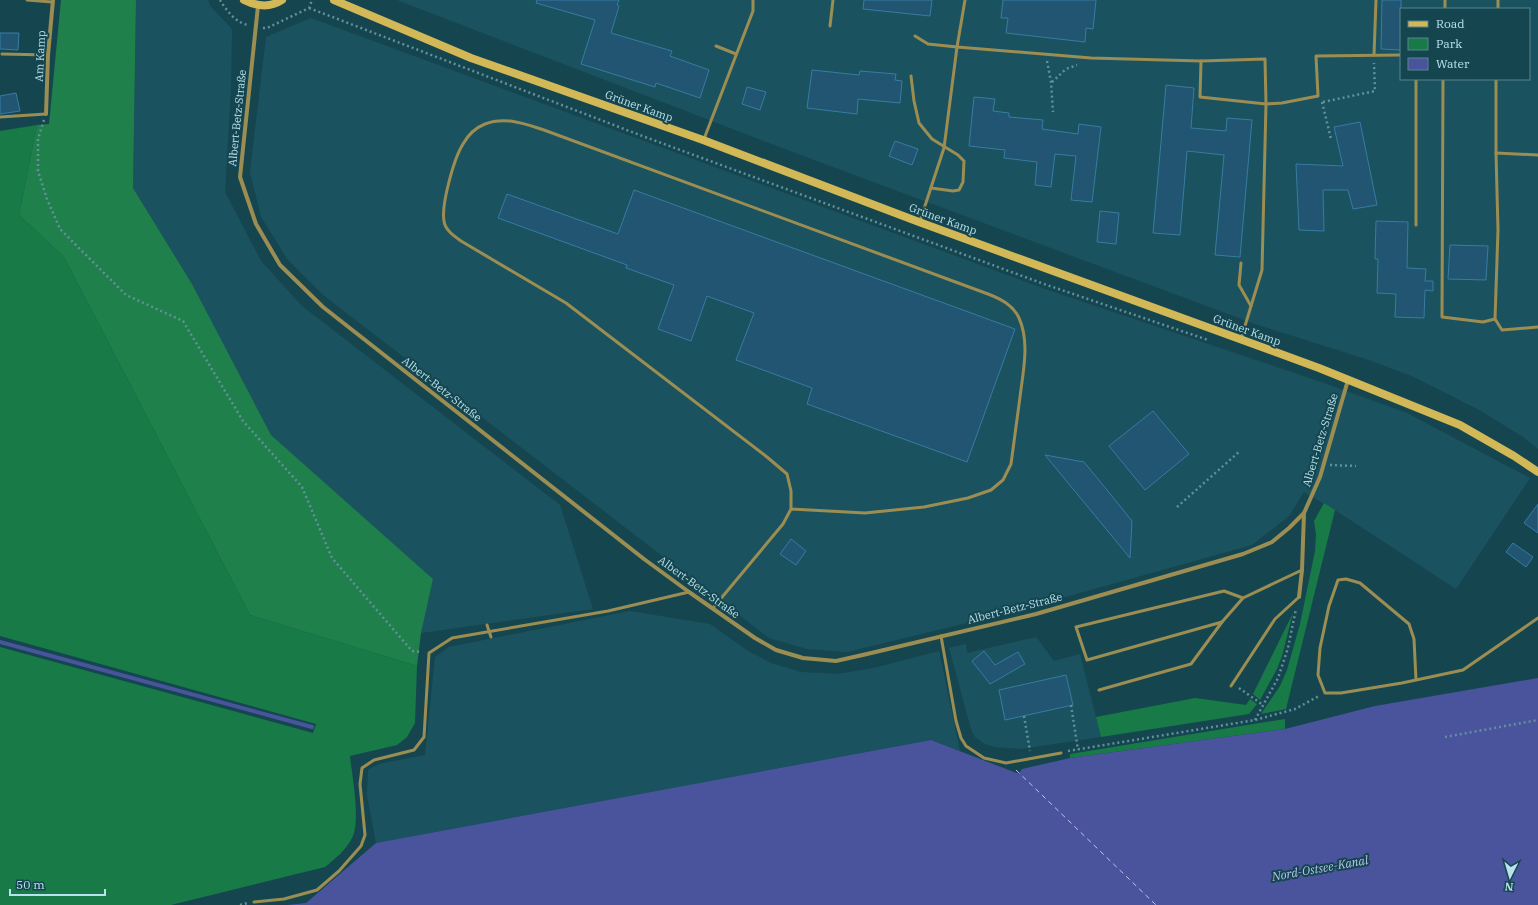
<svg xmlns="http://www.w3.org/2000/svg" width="1538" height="905" viewBox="0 0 1538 905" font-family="'IBM Plex Serif',serif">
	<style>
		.built { fill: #1a535f; fill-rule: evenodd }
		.green { fill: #187a47 }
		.forest { fill: #1f804c }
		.water { fill: #49549d }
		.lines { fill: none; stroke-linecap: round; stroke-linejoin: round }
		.stream { stroke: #49549d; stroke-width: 4 }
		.ferry { stroke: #bcc5ef; stroke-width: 1; stroke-dasharray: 5 4; stroke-linecap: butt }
		.building { fill: #215571; stroke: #377ca2 }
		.path { stroke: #63909a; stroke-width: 2.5; stroke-dasharray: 2 3; stroke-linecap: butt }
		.lane { stroke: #9c8d52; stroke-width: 3 }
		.street { stroke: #9c8d52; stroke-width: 4 }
		.secondary { stroke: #d2b856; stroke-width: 8 }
		.labels { text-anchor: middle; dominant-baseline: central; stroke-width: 4; stroke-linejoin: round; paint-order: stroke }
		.street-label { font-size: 11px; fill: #b9e2ec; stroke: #154650 }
		.water-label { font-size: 12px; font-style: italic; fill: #bcc5ef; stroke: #154650 }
	</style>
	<rect width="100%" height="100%" fill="#154650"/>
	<g class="built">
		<polygon points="136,0 208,0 211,7 232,29 231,87 225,192 261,261 302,306 560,505 593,609 421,633 433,579 271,435 192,284 133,188"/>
		<path d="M397,0H1538V449L1523,437L1481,411L1414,377L1366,359L1255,324L790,151ZM1401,9H1529V79H1401Z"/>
		<polygon points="311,18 1045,289 1327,384 1407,413 1530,478 1456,589 1335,510 1304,492 1289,516 1252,545 1008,613 847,652 807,649 769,638 323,295 288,260 261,217 250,172 266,37"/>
		<polygon points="630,611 710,624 748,651 771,663 801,672 837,674 874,668 939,651 960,751 931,740 376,843 367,795 368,770 379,764 425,755 435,657 449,647"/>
		<polygon points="1036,637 1054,661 1080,654 1101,737 1021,749 995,747 985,744 975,737 971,729 949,648 966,644 967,653"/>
	</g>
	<g class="green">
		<path d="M37,125L19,215L64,257L250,615L417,666L415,723L407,737L397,745L350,756C352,776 361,821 352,838C346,850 336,858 325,867L171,905H0V647L313,733L316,724L0,636V131Z"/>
		<polygon points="1324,503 1335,510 1286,709 1261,714 1280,686 1287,670 1300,624 1315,551 1316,534 1314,521"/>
		<polygon points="1293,613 1282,656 1277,669 1260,700 1253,694"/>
		<polygon points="1195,698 1246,705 1250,699 1257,704 1249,714 1101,737 1096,717"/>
		<polygon points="1285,719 1285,729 1070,758 1070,754"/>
	</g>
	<polygon class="forest" points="61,0 136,0 133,188 192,284 271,435 433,579 421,633 417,666 250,615 64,257 19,215 37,125 49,124"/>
	<polygon class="water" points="1538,678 1538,905 287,905 306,903 376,843 931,740 1019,774 1022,769 1070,758 1285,729 1375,706"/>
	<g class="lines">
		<polyline class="stream" points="0,642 312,727"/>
		<polyline class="ferry" points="1016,770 1156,905"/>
	</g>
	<g class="building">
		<polygon points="537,0 619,0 617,5 619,6 611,33 672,51 670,56 709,70 700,98 656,83 655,87 581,64 595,20 536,3"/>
		<polygon points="864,0 932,0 930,16 863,9"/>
		<polygon points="1003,0 1096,0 1093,29 1086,28 1085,42 1006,33 1008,18 1001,18"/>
		<polygon points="1382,0 1401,0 1401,50 1381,49"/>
		<polygon points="0,33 19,33 18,50 0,49"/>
		<polygon points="812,70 859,75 860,71 896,74 895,80 902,81 900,103 858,99 857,114 807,108"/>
		<polygon points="1166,85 1194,88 1191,128 1226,131 1227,118 1252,120 1240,257 1215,255 1224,155 1187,151 1180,235 1153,233"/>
		<polygon points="747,87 766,92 760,110 742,104"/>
		<polygon points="16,93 20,111 0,114 0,96"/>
		<polygon points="974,97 995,99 993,111 1009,113 1009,117 1043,120 1042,129 1078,134 1079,124 1101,127 1092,202 1071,200 1076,156 1055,154 1051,187 1035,185 1037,162 1004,158 1005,150 969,146"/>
		<polygon points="1360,122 1377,205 1353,209 1348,190 1323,190 1324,231 1299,230 1296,164 1343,166 1334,127"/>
		<polygon points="895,141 918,149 912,165 889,156"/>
		<polygon points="634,190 1015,329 967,462 807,404 812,388 736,360 754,313 707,296 691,341 658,329 674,285 626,268 627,265 498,218 507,194 618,234"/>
		<polygon points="1100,211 1119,213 1116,244 1097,242"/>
		<polygon points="1376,221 1408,222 1407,268 1426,269 1425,281 1433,281 1433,291 1425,290 1424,318 1395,317 1396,294 1377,293 1378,259 1375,259"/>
		<polygon points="1450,245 1488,246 1486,280 1448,279"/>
		<polygon points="1153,411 1189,454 1145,490 1109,446"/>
		<polygon points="1045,455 1084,462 1107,490 1132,521 1130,558"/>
		<polygon points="1538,504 1538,533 1524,523"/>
		<polygon points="791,539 806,551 796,565 780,554"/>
		<polygon points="1513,543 1533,557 1526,567 1506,552"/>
		<polygon points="984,651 995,665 1018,652 1025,664 990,684 972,661"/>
		<polygon points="1066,675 1073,705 1005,720 999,690"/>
	</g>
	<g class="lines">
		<g class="path">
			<path d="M220,0C226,10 236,23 248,25"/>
			<polyline points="309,8 645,137 1044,284 1208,340"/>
			<polyline points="263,28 267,28 309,8 312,0"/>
			<polyline points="1047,61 1051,82 1053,112"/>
			<polyline points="1052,82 1066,69 1077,65"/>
			<polyline points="1322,102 1331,139"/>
			<polyline points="1323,102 1375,91 1374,63"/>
			<polyline points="44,120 38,139 38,171 47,199 60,229 126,295 183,321 243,421 302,487 332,558 412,651 422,652"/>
			<polyline points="1330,465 1356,466"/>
			<polyline points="1177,507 1240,451"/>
			<polyline points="1239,688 1263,705"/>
			<polyline points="1071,705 1078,750"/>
			<polyline points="1024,716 1030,751"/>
			<polyline points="1255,720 1278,678 1288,648 1296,609"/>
			<polyline points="1445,737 1538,720"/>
			<polyline points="1068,751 1255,720 1295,709 1319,696"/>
			<polyline points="240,905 248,903"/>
		</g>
		<g class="lane">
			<polyline points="27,0 52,2"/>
			<polyline points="1445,9 1445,0"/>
			<polyline points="1498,9 1498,0"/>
			<polyline points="830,26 833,0"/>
			<polyline points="915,36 928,44 957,47 965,0"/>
			<polyline points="716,46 736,54"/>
			<polyline points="2,54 48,55"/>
			<polyline points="1374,55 1376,0"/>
			<polyline points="1201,61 1200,97 1266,104 1282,103 1318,96 1316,56 1401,55"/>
			<polyline points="911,76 914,101 919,123 932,139 958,155 964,161 963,182 959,190 953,191 931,188"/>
			<polyline points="1416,79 1416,225"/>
			<polyline points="1443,79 1442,317 1483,322 1495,319"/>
			<polyline points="1496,79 1496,153 1498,230 1495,319 1502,330 1538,327"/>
			<polyline points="0,117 46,114"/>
			<polyline points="704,139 753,11 753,0"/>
			<polyline points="1496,153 1538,155"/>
			<polyline points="920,221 944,148 957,47 1091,58 1201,61 1265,59 1266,104 1262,270 1241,339"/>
			<polyline points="1241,263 1239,285 1251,306"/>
			<path d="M713,608L783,524L791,509V491L787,474L767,457L566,303L461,241C454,236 445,230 444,221C441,205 454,158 463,144C468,135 475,128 485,124C505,116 525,124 544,130L988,294C1001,299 1013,305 1019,318C1030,342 1023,372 1020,397C1017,420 1014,442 1011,464L1003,480L991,490L968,498L924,507L865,513L791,509"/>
			<polyline points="1222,622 1087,660 1076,627 1224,591 1243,598 1302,570"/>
			<polyline points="487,625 491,637"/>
			<polyline points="941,636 956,721 961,738 966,746 984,758 1006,763 1061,753"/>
			<polyline points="1416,680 1414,639 1409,624 1360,583 1346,579 1338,580 1329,606 1320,648 1318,675 1325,693 1341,693 1402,683 1463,670 1538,618"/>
			<polyline points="1231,686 1275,619 1299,597"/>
			<polyline points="1099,690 1191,664 1222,622 1243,598"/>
			<polyline points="254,902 284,899 317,890 339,871 361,846 365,835 360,784 362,768 374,760 414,750 424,737 429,653 452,638 608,611 689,592"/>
		</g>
		<g class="street">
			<polyline points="258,6 240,177 256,224 280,265 323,307 644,559 689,592 755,638 776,650 803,658 836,661 867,654 1036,614 1243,554 1272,542 1289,528 1304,513 1320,477 1348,380"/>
			<polyline points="46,114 48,55 53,0"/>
			<polyline points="1299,597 1302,570 1304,513"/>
		</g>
		<g class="secondary">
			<path d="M244,0C256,6 270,8 282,0"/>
			<polyline points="334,0 471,58 703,140 919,222 1319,368 1460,425 1514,456 1538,472"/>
		</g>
	</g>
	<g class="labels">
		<g class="street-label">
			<text transform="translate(40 56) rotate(-87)">Am Kamp</text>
			<text transform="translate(639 106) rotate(20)">Grüner Kamp</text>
			<text transform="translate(237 118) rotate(-84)">Albert-Betz-Straße</text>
			<text transform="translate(943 219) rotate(20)">Grüner Kamp</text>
			<text transform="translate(1247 330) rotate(20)">Grüner Kamp</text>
			<text transform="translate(442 389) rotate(38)">Albert-Betz-Straße</text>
			<text transform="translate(1320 440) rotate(-73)">Albert-Betz-Straße</text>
			<text transform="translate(699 587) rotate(36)">Albert-Betz-Straße</text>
			<text transform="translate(1015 608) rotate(-14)">Albert-Betz-Straße</text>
		</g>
		<g class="water-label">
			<text transform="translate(1320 868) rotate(-10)">Nord-Ostsee-Kanal</text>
		</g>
	</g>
	<rect x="1400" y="8" width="130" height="72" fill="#154650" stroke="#57848e"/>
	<rect x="1408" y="21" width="20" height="6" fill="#d2b856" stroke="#57848e"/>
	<text x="1436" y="28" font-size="12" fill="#b9e2ec">Road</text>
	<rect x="1408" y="38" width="20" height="12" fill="#187a47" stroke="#57848e"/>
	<text x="1436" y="48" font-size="12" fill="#b9e2ec">Park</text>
	<rect x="1408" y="58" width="20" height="12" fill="#49549d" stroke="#57848e"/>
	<text x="1436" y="68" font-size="12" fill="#b9e2ec">Water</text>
	<g transform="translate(1510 877) rotate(185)" stroke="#154650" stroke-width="3" paint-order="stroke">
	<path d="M0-3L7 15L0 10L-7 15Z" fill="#b9e2ec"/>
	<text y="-6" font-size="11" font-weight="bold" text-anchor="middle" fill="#b9e2ec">N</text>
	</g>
	<path d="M10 889v6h95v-6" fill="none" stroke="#b9e2ec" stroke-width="2"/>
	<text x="16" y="889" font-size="12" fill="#b9e2ec" stroke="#154650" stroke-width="3" paint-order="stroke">50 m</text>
</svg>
